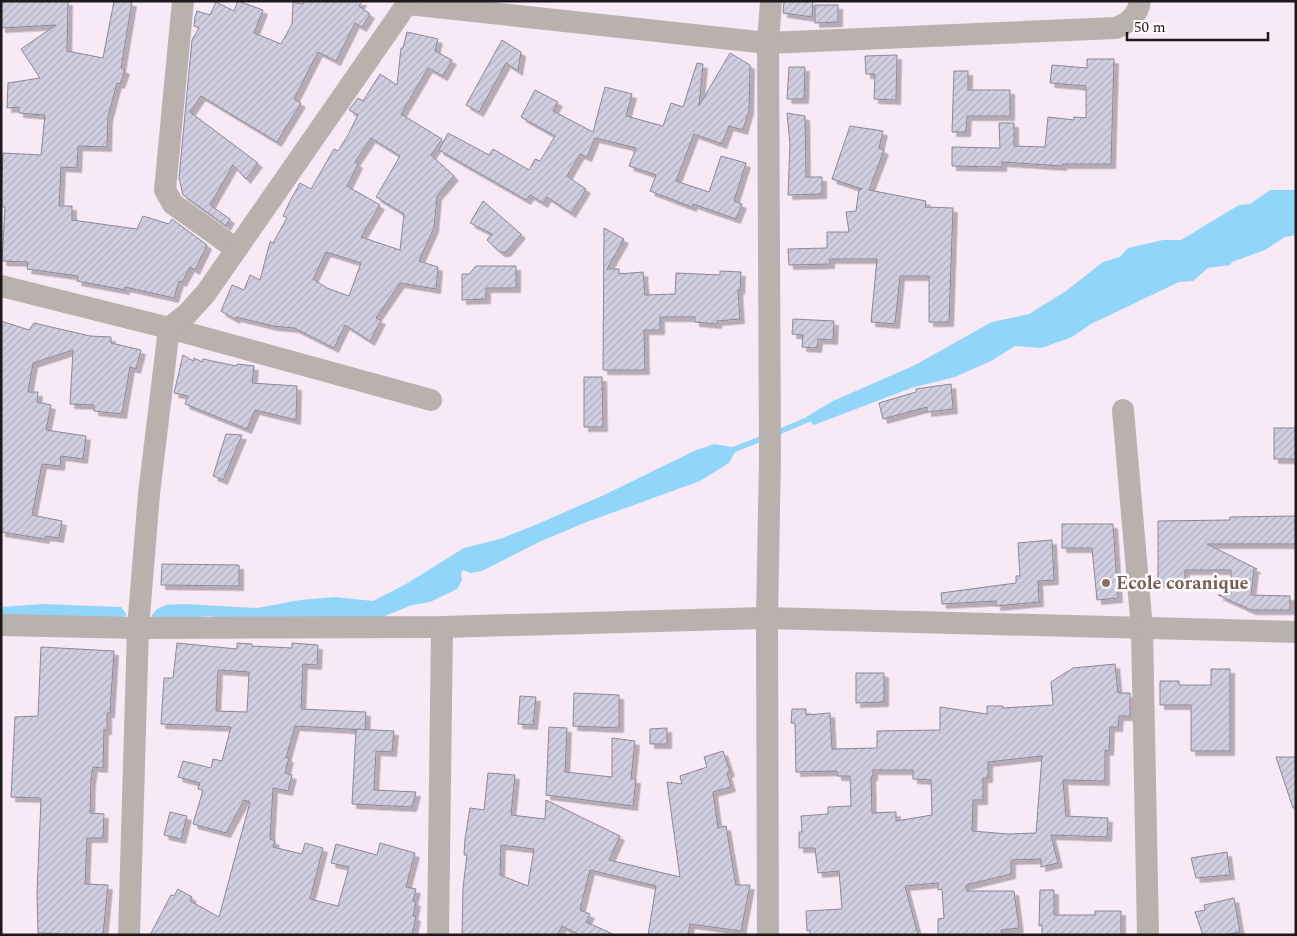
<svg xmlns="http://www.w3.org/2000/svg" width="1297" height="936" viewBox="0 0 1297 936" font-family="Spectral,serif">
	<style>
		.water { fill: #91d6fa }
		.lines { fill: none; stroke-linecap: round; stroke-linejoin: round }
		.stream { stroke: #91d6fa; stroke-width: 5.5 }
		.building { fill: url(#building-hatch); stroke: #898797; fill-rule: evenodd; filter: url(#shadow) }
		.street { stroke: #b9b1ad; stroke-width: 22 }
		.education-dot { fill: #8d6e63; stroke: #fefbfd; stroke-width: 2 }
		.labels { text-anchor: middle; dominant-baseline: central; stroke-width: 5; stroke-linejoin: round; paint-order: stroke }
		.education-label { font-size: 18px; font-weight: bold; fill: #785e54; stroke: #fefbfd; text-anchor: start }
	</style>
	<defs>
		<pattern id="building-hatch" width="6" height="6" patternUnits="userSpaceOnUse" patternTransform="scale(1.25)"><rect width="6" height="6" fill="#d0cee0"/><path d="M-1 1l2-2M0 6l6-6M5 7l2-2" fill="none" stroke="#b2b0c0"/></pattern>
		<filter id="shadow"><feDropShadow dx="4.5" dy="4.5" stdDeviation="0" flood-color="#0004"/></filter>
	</defs>
	<rect width="100%" height="100%" fill="#f8e9f6"/>
	<g class="water">
		<polygon points="1270,190 1296,190 1296,235 1285,237 1265,250 1232,262 1230,265 1208,268 1193,281 1179,282 1091,324 1072,337 1041,348 1015,346 991,361 955,377 911,388 814,425 806,417 833,401 913,366 992,322 1029,314 1066,291 1103,262 1120,257 1128,248 1163,240 1181,240 1239,205 1250,204"/>
		<polygon points="714,444 737,448 729,463 700,481 584,523 539,542 482,571 471,573 463,570 461,574 462,580 457,589 430,602 412,605 380,618 266,622 209,616 156,621 151,616 157,609 166,605 184,604 257,608 300,600 335,597 373,601 406,584 464,548 500,539 533,526 604,495 694,451"/>
		<polygon points="43,604 121,607 127,615 114,620 1,620 1,607"/>
	</g>
	<g class="lines">
		<g class="stream">
			<polyline points="774,434 814,417"/>
			<polyline points="730,451 766,437"/>
		</g>
	</g>
	<g class="building">
		<polygon points="1,1 68,1 67,51 103,58 114,1 132,2 121,68 125,70 120,84 117,83 108,117 107,147 78,146 77,168 61,167 59,206 72,206 72,220 137,229 143,216 169,224 172,219 207,245 195,270 190,267 182,282 179,281 174,298 125,287 125,290 77,281 78,276 27,269 28,262 2,261 5,207 1,207 3,153 41,155 45,115 19,113 19,107 7,108 8,83 40,78 21,49 56,25 1,28"/>
		<polygon points="238,1 263,10 254,33 281,44 292,24 293,2 303,4 304,1 362,1 359,6 370,14 362,27 355,23 336,61 318,52 294,99 301,103 277,142 201,96 190,112 258,163 246,179 233,165 210,205 230,219 226,226 183,195 179,178 192,40 199,28 194,26 195,17 197,11 210,15 216,2 234,11"/>
		<polygon points="784,1 813,1 812,17 783,13"/>
		<polygon points="815,5 838,5 838,22 815,23"/>
		<path d="M407,32L438,39L435,51L452,60L443,76L428,68L401,114L442,139L431,155L454,176L437,196L434,228L419,261L438,267L436,289L400,283L376,318L381,320L370,341L345,325L334,348L294,328L273,326L236,317L235,319L221,311L232,285L244,290L250,275L260,280L270,242L273,243L287,218L283,216L290,201L300,183L311,189L334,149L338,151L348,135L358,115L349,110L358,98L363,101L380,74L397,85L401,48H403ZM371,138L400,156L376,197L404,214L400,250L361,237L380,205L347,186L358,164L355,162ZM326,252L361,263L349,296L327,288L313,279Z"/>
		<polygon points="502,40 521,52 518,71 506,63 479,112 466,105"/>
		<polygon points="730,53 750,65 749,110 743,130 729,126 722,144 694,134 676,181 709,192 721,156 746,163 734,201 742,204 736,219 693,204 692,207 650,191 656,175 629,166 636,148 595,138 587,157 580,154 567,176 586,189 571,213 547,197 543,203 530,195 526,200 439,150 448,133 489,155 493,149 529,170 535,159 540,161 555,136 521,117 535,90 558,102 553,111 593,132 605,87 632,94 626,116 663,126 671,103 683,107 697,63 703,64 699,106"/>
		<polygon points="897,55 896,100 874,99 875,74 866,74 865,56"/>
		<polygon points="1087,59 1114,59 1111,164 1062,164 1062,166 1002,162 1002,167 952,166 952,147 1000,148 999,123 1014,123 1014,146 1045,147 1048,117 1074,120 1074,117 1086,118 1086,86 1050,83 1052,65 1087,68"/>
		<polygon points="789,67 805,67 804,99 787,99"/>
		<polygon points="954,71 968,71 968,90 1010,90 1010,116 967,116 966,132 952,132"/>
		<polygon points="787,113 805,116 806,177 822,177 822,194 788,195 790,144"/>
		<polygon points="850,126 883,131 879,148 884,150 869,190 926,201 925,207 953,208 949,322 929,322 929,276 900,276 895,324 871,322 877,259 830,259 830,264 789,265 788,249 827,248 827,232 849,232 846,212 856,211 859,189 862,189 832,179"/>
		<polygon points="483,201 521,234 506,252 500,252 487,240 492,234 470,223"/>
		<polygon points="604,228 624,239 607,269 619,269 619,274 643,272 645,295 675,294 676,273 720,275 720,271 741,272 740,290 738,290 740,319 717,321 717,324 695,322 695,317 660,317 660,330 644,330 645,370 603,370"/>
		<polygon points="476,266 516,266 516,288 486,288 486,299 462,300 462,274 469,274"/>
		<polygon points="793,319 834,321 833,340 818,339 817,348 802,347 803,335 792,334"/>
		<polygon points="1,321 29,330 34,323 90,336 111,337 111,343 141,350 136,369 130,367 122,414 94,411 94,405 70,404 73,350 33,363 28,392 38,392 37,402 51,405 46,430 86,436 83,459 61,456 60,466 42,464 32,515 62,521 59,538 45,536 45,539 1,532"/>
		<polygon points="183,355 193,361 194,358 202,362 203,359 236,366 237,364 254,366 252,383 297,386 296,420 255,410 247,429 185,404 188,396 174,393"/>
		<polygon points="584,377 602,377 603,427 584,427"/>
		<polygon points="951,384 953,409 927,412 927,407 883,419 879,403 916,392 916,389"/>
		<rect x="1274" y="428" width="22" height="31"/>
		<polygon points="226,434 242,435 223,480 213,476"/>
		<polygon points="1296,516 1296,544 1207,544 1257,569 1254,569 1251,595 1290,596 1290,610 1251,610 1218,595 1231,595 1231,570 1185,570 1185,582 1158,583 1158,521 1230,520 1230,517"/>
		<polygon points="1062,524 1113,524 1118,598 1097,600 1092,548 1062,548"/>
		<polygon points="1052,540 1054,580 1038,581 1039,602 996,606 996,601 942,604 941,593 1016,583 1016,576 1020,576 1018,543"/>
		<polygon points="162,564 239,565 239,586 161,585"/>
		<path d="M177,643L237,649V643L252,644V646L292,648V643L318,645L317,665L303,664L301,709L366,712L365,730L295,726L286,758H289L285,773L292,775L288,791L273,788L270,839L275,841L273,847L302,854L305,843L323,848L310,899L338,906L349,867L331,863L336,844L377,855L380,843L415,853L406,887L416,889L413,901L416,902L413,916L416,917L412,935H150L171,895L174,896L178,889L192,897L190,901L219,917L250,802L244,800L226,833L193,824L203,790L198,789L200,783L178,777L183,761L211,768L213,759L222,761L231,727L161,724L164,678H173ZM218,670L249,672L247,712L216,711Z"/>
		<polygon points="41,647 114,651 110,713 107,713 107,730 104,730 103,768 93,767 91,780 90,813 104,814 103,838 87,838 85,884 108,885 103,935 38,933 37,892 41,800 40,798 11,797 15,717 38,716"/>
		<path d="M1115,664L1118,693H1130V716H1119L1118,727H1110L1109,751L1105,750V781L1063,780L1066,816L1108,818L1107,837L1051,835L1058,863L1041,867V859L1011,860V874L966,885L967,891H1014L1019,928L1001,930L1002,935H938V919L944,918L942,889L938,890V883L905,886L918,935H810V930L807,931L806,911L842,909L839,871L818,873L815,848H799V832H802L801,816L828,814V807L851,806L850,776H837V771L796,772L795,723H791L792,709H806V715L830,713L832,749L877,748V731L940,730V707L987,714V706H1003V708L1053,705L1051,682L1073,668ZM1042,756L1036,833L1008,834L972,831L973,800H983V778H988V762ZM873,770H913V779L931,780L932,815L896,821V812L872,813L871,776H873Z"/>
		<polygon points="1211,669 1230,669 1230,751 1191,751 1191,705 1160,705 1160,681 1179,681 1179,685 1211,685"/>
		<polygon points="856,673 884,673 884,702 856,703"/>
		<polygon points="574,693 619,695 619,728 573,726"/>
		<polygon points="520,696 536,697 533,725 518,724"/>
		<polygon points="549,727 567,728 565,772 612,777 612,738 635,741 631,779 636,779 633,806 546,795"/>
		<polygon points="667,728 667,744 650,744 650,729"/>
		<polygon points="356,729 394,731 392,752 376,751 374,790 416,792 412,807 352,804"/>
		<path d="M723,751L730,772L727,773L731,787L713,792L718,828L726,826L736,885H750L741,931L690,924L688,935H648L656,886L590,870L580,910L590,914L586,922L615,935H580L562,926L557,935H462L463,888L467,855H464L465,839L470,808L484,810L488,773L515,775L511,815L545,819L546,800L620,836L609,860L680,877L667,782L682,784L680,776L707,767L704,757ZM501,845L534,849L528,886L500,875Z"/>
		<polygon points="1276,757 1296,757 1296,808 1293,808"/>
		<polygon points="170,812 187,816 181,839 164,835"/>
		<polygon points="1227,852 1230,875 1196,878 1191,858"/>
		<polygon points="1040,890 1054,890 1054,915 1095,915 1095,911 1121,911 1121,935 1042,935 1042,925 1039,926"/>
		<polygon points="1234,898 1240,932 1224,935 1203,935 1195,912 1205,910 1204,905"/>
	</g>
	<g class="lines">
		<g class="street">
			<polyline points="183,1 165,190 173,204 236,249"/>
			<path d="M408,4L768,43L1116,28C1128,23 1138,16 1140,1"/>
			<polyline points="1,286 169,328 431,400"/>
			<polyline points="1123,410 1142,629 1148,935"/>
			<polyline points="1,625 138,628 442,627 767,618 1296,632"/>
			<polyline points="129,935 138,628 149,494 169,328 187,314 206,293 409,1"/>
			<polyline points="438,935 442,627"/>
			<polyline points="768,935 767,618 770,458 768,43 771,1"/>
		</g>
	</g>
	<circle class="education-dot" cx="1106" cy="583" r="5"/>
	<g class="labels">
		<g class="education-label">
			<text x="1116" y="583">Ecole coranique</text>
		</g>
	</g>
	<rect width="1297" height="936" fill="none" stroke="#1d181c" stroke-width="5"/>
	<path d="M1127 32v8h141v-8" fill="none" stroke="#1d181c" stroke-width="2.5"/>
	<text x="1134" y="32" font-size="15" fill="#1d181c" stroke="#fefbfd" stroke-width="4" paint-order="stroke">50 m</text>
</svg>
